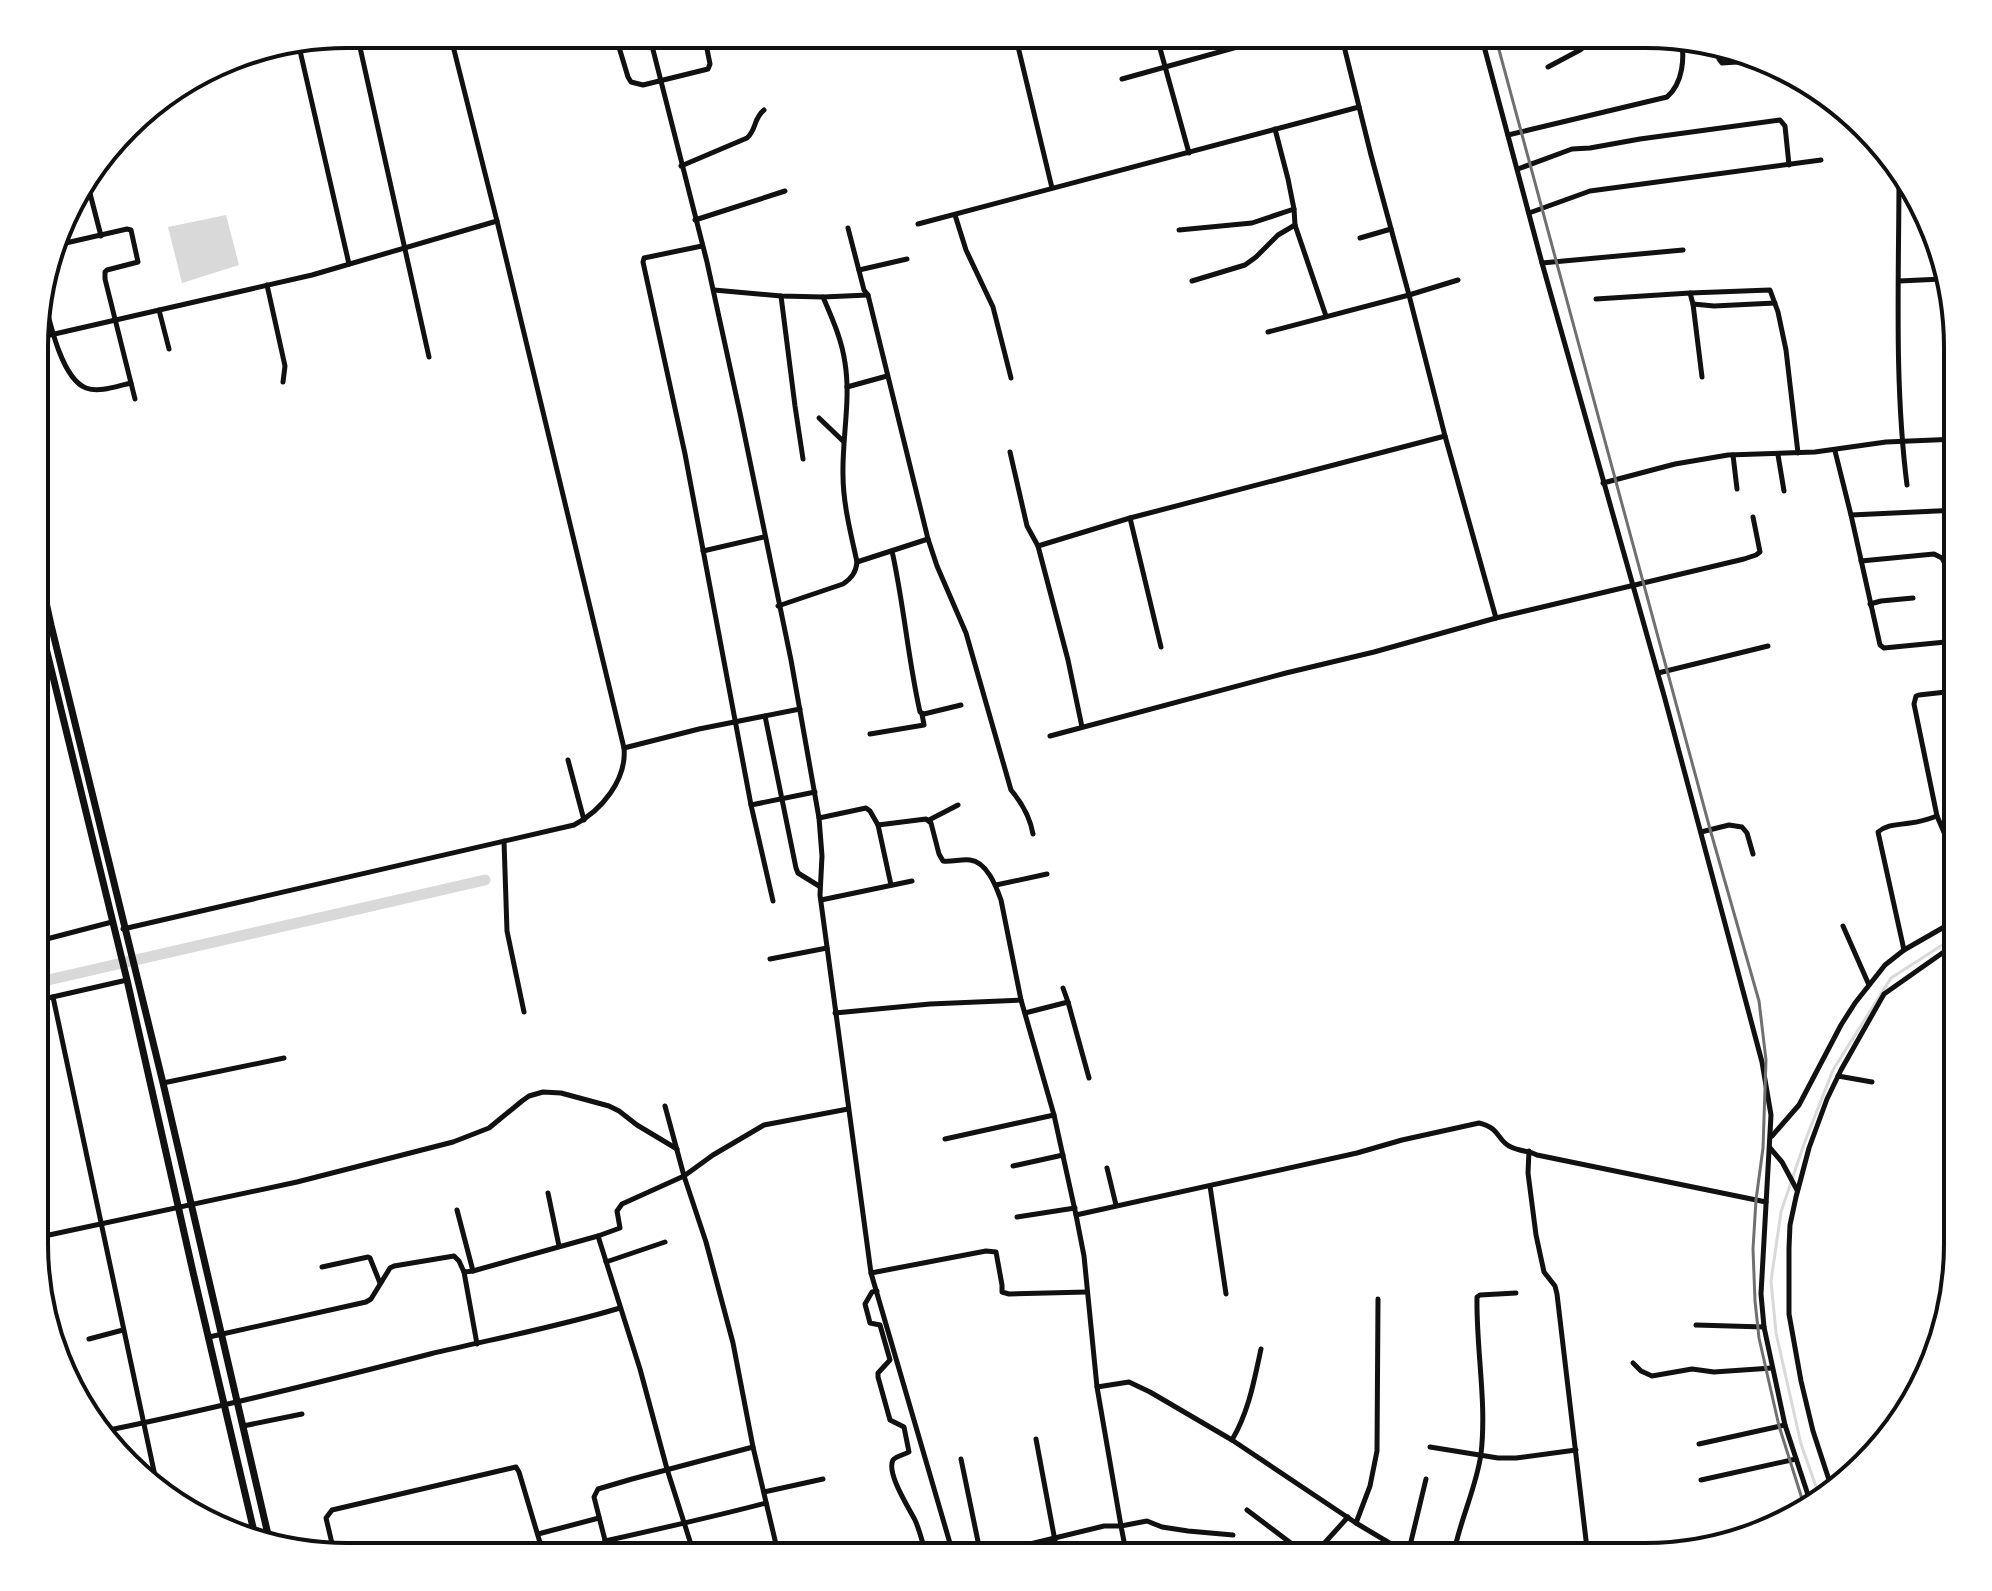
<svg xmlns="http://www.w3.org/2000/svg" width="1992" height="1591" viewBox="0 0 1992 1591" font-family="'PT Sans Narrow',sans-serif">
	<style>
		.water { fill: #d9d9d9 }
		.lines { fill: none; stroke-linecap: round; stroke-linejoin: round }
		.stream { stroke: #d9d9d9; stroke-width: 3 }
		.canal { stroke: #d9d9d9; stroke-width: 11 }
		.minor { stroke: #111; stroke-width: 5 }
		.secondary { stroke: #111; stroke-width: 7 }
		.rail { stroke: #707070; stroke-width: 3 }
		.rim { fill: none; stroke: #111; stroke-width: 4 }
	</style>
	<rect width="100%" height="100%" fill="#fff"/>
	<polygon class="water" points="226,215 239,265 182,283 168,227"/>
	<g class="lines">
		<polyline class="stream" points="1819,1495 1801,1444 1776,1333 1771,1281 1781,1212 1804,1144 1833,1070 1891,978 1958,935"/>
		<polyline class="canal" points="35,983 485,880"/>
		<g class="minor">
			<polyline points="357,34 429,357"/>
			<polyline points="615,34 628,77 631,82 643,85 708,69 710,64 704,34"/>
			<polyline points="649,34 707,262 740,413 791,660 819,818 822,856 820,895 871,1273 954,1557"/>
			<polyline points="1015,34 1052,188"/>
			<polyline points="1156,34 1189,153"/>
			<polyline points="1481,35 1542,263 1665,699 1762,1062 1771,1115 1761,1294 1764,1327 1785,1425 1810,1501"/>
			<polyline points="298,42 349,264"/>
			<polyline points="1019,47 1075,34"/>
			<polyline points="1718,47 1719,59 1722,63 1768,60"/>
			<polyline points="1548,67 1580,50 1599,35"/>
			<polyline points="1122,79 1284,34"/>
			<polyline points="1275,129 1288,179 1294,209 1295,225 1326,316"/>
			<path d="M1508,135L1667,97C1683,83 1685,58 1681,38"/>
			<path d="M681,166L747,138C757,129 753,119 764,110"/>
			<polyline points="1518,169 1572,149 1590,148 1640,139 1780,120 1785,126 1789,165"/>
			<path d="M1899,174C1899,277 1894,382 1907,485"/>
			<polyline points="86,178 101,236"/>
			<polyline points="1529,213 1590,191 1821,160"/>
			<polyline points="955,215 966,250 993,307 1011,378"/>
			<polyline points="695,220 785,191"/>
			<polyline points="918,224 1359,107"/>
			<path d="M848,228L864,290L868,295L928,539L937,566L966,633L1011,790C1022,803 1030,817 1033,834"/>
			<polyline points="1179,230 1252,223 1294,209"/>
			<polyline points="1360,238 1391,229"/>
			<polyline points="57,245 127,229 131,230 138,262 107,270 105,272 105,279 135,399"/>
			<polyline points="702,246 644,258 643,262 685,454 751,805 773,901"/>
			<polyline points="1542,263 1683,250"/>
			<polyline points="859,270 907,259"/>
			<polyline points="1192,281 1245,265 1256,257 1278,235 1295,225"/>
			<polyline points="1899,281 1942,279"/>
			<polyline points="267,285 285,366 283,382"/>
			<path d="M42,290C48,314 60,378 86,388C100,393 117,386 131,383"/>
			<path d="M714,290L781,296L823,297C832,318 842,340 845,363C851,400 842,438 843,475C843,504 851,534 857,562C856,572 852,578 843,584L778,606"/>
			<polyline points="1690,293 1770,290 1778,312 1786,350 1798,453"/>
			<polyline points="781,296 795,406 803,459"/>
			<polyline points="823,297 868,295"/>
			<polyline points="1947,297 1946,401 1947,439"/>
			<polyline points="1596,299 1690,293 1693,304 1702,377"/>
			<polyline points="1693,304 1714,306 1775,303"/>
			<polyline points="159,310 169,349"/>
			<polyline points="1268,332 1409,295 1458,280"/>
			<polyline points="37,338 312,275 497,221"/>
			<polyline points="847,387 887,376"/>
			<polyline points="819,418 843,441"/>
			<polyline points="1445,436 1496,618"/>
			<polyline points="1835,451 1851,515 1880,645 1884,648 1956,641"/>
			<polyline points="1010,452 1027,526 1038,546 1068,660 1082,727"/>
			<polyline points="1733,455 1737,489"/>
			<polyline points="1778,455 1784,491"/>
			<polyline points="1603,483 1675,464 1728,455 1815,452 1886,442 1958,439"/>
			<polyline points="1851,515 1958,510"/>
			<polyline points="1130,518 1161,647"/>
			<polyline points="1038,546 1130,518 1445,436 1409,295 1371,155 1341,34"/>
			<polyline points="703,551 764,537"/>
			<path d="M892,551C904,605 908,659 920,712L924,714L961,705"/>
			<polyline points="1861,561 1934,554 1942,558 1945,564 1958,652"/>
			<polyline points="857,562 928,539"/>
			<polyline points="1870,604 1881,601 1913,598"/>
			<polyline points="1658,673 1768,646"/>
			<polyline points="765,716 796,868 798,873 819,886"/>
			<polyline points="870,734 924,725 922,714"/>
			<polyline points="1050,736 1286,673 1374,652 1496,618 1744,559 1756,555 1760,552 1753,517"/>
			<polyline points="624,748 699,729 800,709"/>
			<polyline points="568,760 584,820"/>
			<polyline points="751,805 815,792"/>
			<path d="M819,818L866,808L870,811L878,825L926,819L931,823L939,854L943,861C952,862 961,859 970,860C987,862 996,886 1001,900L1021,1000L1054,1115L1076,1215L1084,1256L1097,1387L1121,1526H1104L976,1557"/>
			<polyline points="929,820 958,805"/>
			<polyline points="878,825 891,885"/>
			<polyline points="1701,832 1729,825 1742,827 1747,833 1753,854"/>
			<polyline points="504,841 507,931 524,1012"/>
			<polyline points="1958,881 1946,837 1937,816 1914,704 1916,696 1919,695 1955,691 1958,694"/>
			<polyline points="996,885 1047,874"/>
			<polyline points="821,900 912,881"/>
			<polyline points="1843,926 1869,985"/>
			<path d="M123,929L574,825C601,811 627,780 624,748L497,221L450,34"/>
			<polyline points="35,942 112,922"/>
			<path d="M1904,950L1878,832C1887,824 1899,825 1910,823C1919,822 1929,819 1937,816"/>
			<polyline points="770,959 827,948"/>
			<polyline points="1063,988 1068,1002"/>
			<polyline points="53,997 158,1490"/>
			<polyline points="35,1001 127,980"/>
			<polyline points="835,1013 930,1004 1021,1000"/>
			<polyline points="1025,1013 1068,1002 1089,1078"/>
			<polyline points="1838,1076 1872,1082"/>
			<polyline points="163,1083 284,1058"/>
			<polyline points="665,1106 684,1176 706,1242 733,1343 753,1447 779,1557"/>
			<polyline points="1772,1136 1799,1105 1841,1025 1855,1003 1885,965 1904,950 1958,919"/>
			<polyline points="945,1139 1054,1115"/>
			<polyline points="1770,1148 1782,1162 1797,1190"/>
			<polyline points="1529,1151 1528,1173 1536,1235 1544,1272 1555,1286 1557,1294 1588,1557"/>
			<polyline points="1013,1166 1063,1155"/>
			<polyline points="1107,1168 1116,1205"/>
			<polyline points="1210,1186 1226,1294"/>
			<polyline points="548,1193 559,1246"/>
			<polyline points="457,1210 473,1271"/>
			<path d="M1076,1215L1357,1153L1402,1140L1479,1123C1501,1128 1497,1141 1511,1147C1519,1151 1529,1151 1537,1155L1766,1202"/>
			<polyline points="1017,1217 1075,1208"/>
			<polyline points="35,1238 297,1182 453,1142 489,1128 522,1101 529,1096 543,1092 561,1093 609,1106 619,1111 637,1125 677,1149"/>
			<polyline points="606,1262 665,1242"/>
			<polyline points="322,1267 368,1257 370,1258 380,1283"/>
			<polyline points="464,1272 477,1344"/>
			<polyline points="871,1273 986,1251 996,1252 1002,1285 1002,1292 1009,1294 1087,1292"/>
			<path d="M877,1291L872,1292L865,1304L870,1323L880,1325L890,1360L878,1373V1377L890,1420L904,1427L909,1452C906,1454 896,1456 893,1460C886,1473 909,1508 915,1520C920,1531 923,1545 927,1557"/>
			<polyline points="1696,1325 1764,1327"/>
			<polyline points="209,1337 366,1302 371,1299 390,1268 394,1266 454,1256 459,1261 464,1272 473,1271 598,1236"/>
			<polyline points="89,1339 123,1330"/>
			<polyline points="1633,1363 1641,1371 1652,1376 1692,1369 1714,1372 1772,1368"/>
			<polyline points="1097,1387 1129,1382 1150,1392 1232,1440 1356,1523 1413,1557"/>
			<polyline points="243,1426 302,1414"/>
			<path d="M104,1431C213,1409 322,1382 430,1354C493,1339 557,1327 620,1308"/>
			<polyline points="1036,1439 1058,1557"/>
			<path d="M1232,1440C1249,1411 1254,1381 1261,1349"/>
			<polyline points="1699,1444 1785,1425"/>
			<polyline points="1430,1447 1498,1458 1516,1458 1576,1450"/>
			<polyline points="961,1459 981,1556"/>
			<polyline points="1701,1480 1796,1459"/>
			<polyline points="1831,1486 1813,1431 1801,1381 1789,1314 1789,1248 1790,1225 1796,1197 1809,1148 1827,1099 1841,1070 1884,994 1958,942"/>
			<polyline points="764,1492 823,1479"/>
			<polyline points="1247,1510 1304,1553 1310,1555 1320,1548 1348,1517"/>
			<polyline points="1356,1523 1370,1486 1377,1451 1378,1299"/>
			<polyline points="538,1534 599,1518"/>
			<path d="M605,1541C659,1529 713,1517 766,1503"/>
			<polyline points="1408,1554 1426,1479"/>
			<polyline points="335,1556 326,1518 332,1510 516,1467 519,1472 544,1556"/>
			<polyline points="609,1556 594,1497 598,1489 632,1479 753,1447"/>
			<polyline points="695,1557 667,1469 640,1369 598,1236 620,1228 617,1211 622,1204 684,1176 713,1155 764,1125 848,1109"/>
			<polyline points="1127,1557 1121,1526 1147,1521 1162,1527 1188,1531 1233,1535"/>
			<path d="M1453,1557C1459,1522 1476,1489 1481,1454C1487,1402 1476,1349 1477,1297L1480,1295L1516,1293"/>
		</g>
		<g class="secondary">
			<polyline points="36,557 51,625 163,1083 270,1543"/>
			<polyline points="36,607 127,980 193,1272 256,1540"/>
		</g>
		<polyline class="rail" points="1495,35 1710,829 1759,1001 1766,1060 1763,1148 1756,1200 1753,1249 1755,1301 1759,1338 1779,1426 1804,1505"/>
	</g>
	<path d="M0 0H1992V1591H0ZM347 48H1645A299 299 0 0 1 1944 347V1244A299 299 0 0 1 1645 1543H347A299 299 0 0 1 48 1244V347A299 299 0 0 1 347 48Z" fill="#fff" fill-rule="evenodd"/>
	<path class="rim" d="M347 48H1645A299 299 0 0 1 1944 347V1244A299 299 0 0 1 1645 1543H347A299 299 0 0 1 48 1244V347A299 299 0 0 1 347 48Z"/>
</svg>
